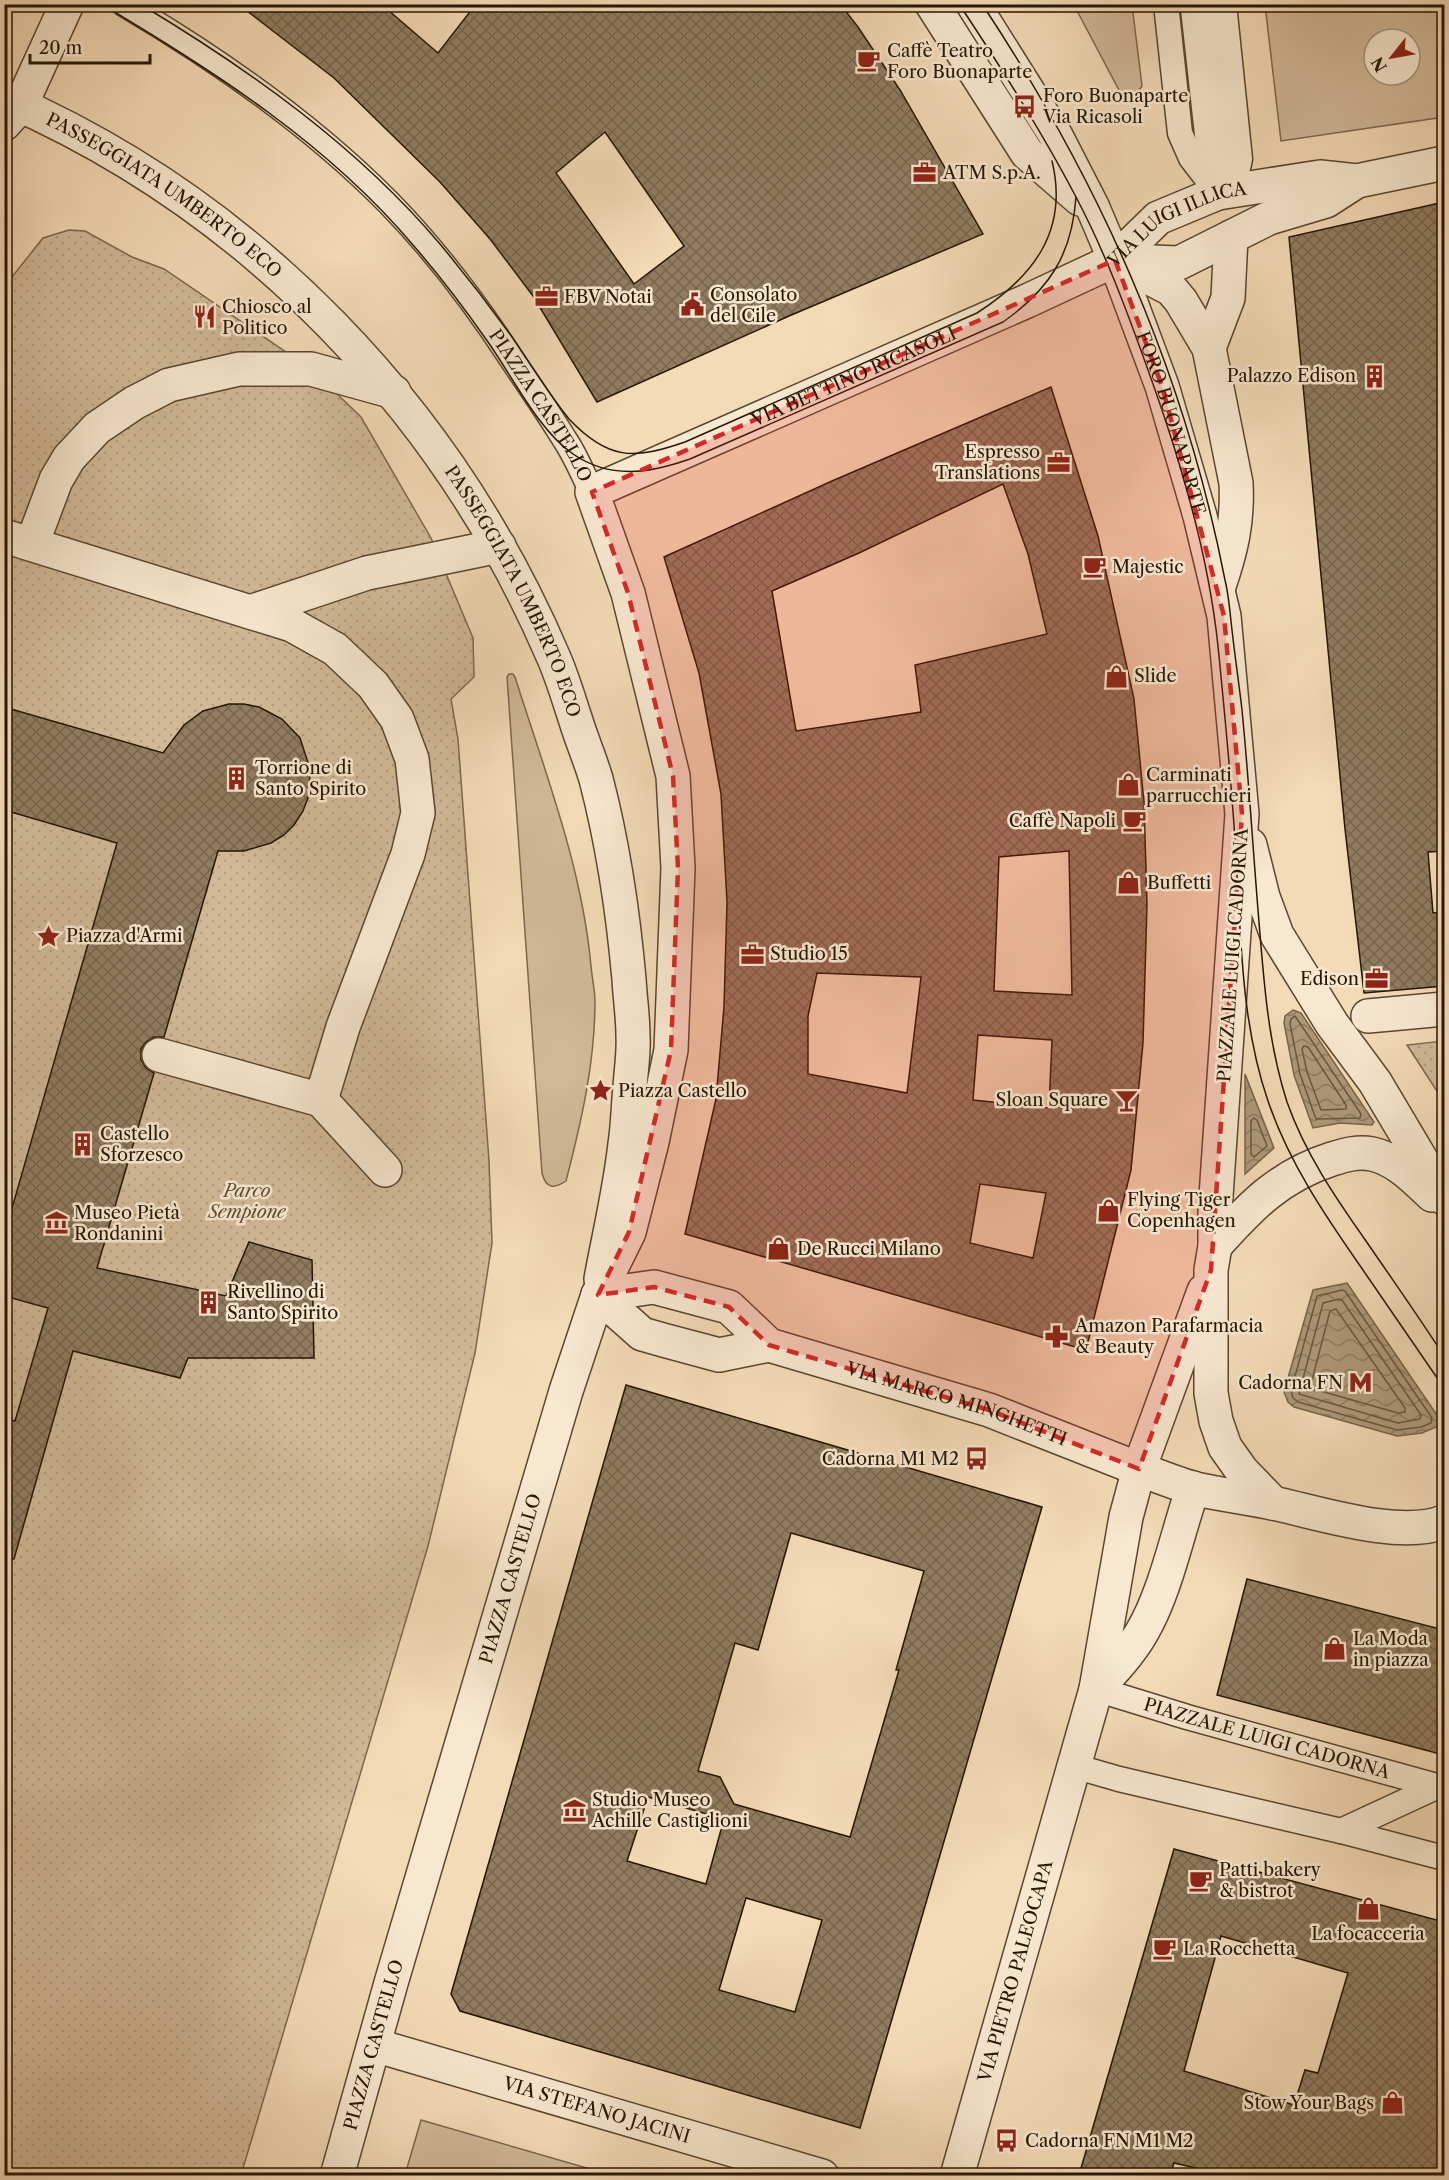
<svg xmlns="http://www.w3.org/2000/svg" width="1449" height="2180" viewBox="0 0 1449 2180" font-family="'Libre Caslon Text',serif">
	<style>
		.green { fill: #d1b998; stroke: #7c674d; stroke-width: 1.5; fill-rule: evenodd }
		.park { fill: url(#park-dots); stroke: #7c674d; stroke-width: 1.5 }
		.water { fill: url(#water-waves); stroke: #786449; stroke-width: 1.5 }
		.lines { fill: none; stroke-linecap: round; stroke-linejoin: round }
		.shore { stroke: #6a563e; stroke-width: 1.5 }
		.building { fill: url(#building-cross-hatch); stroke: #261502; stroke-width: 1.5; fill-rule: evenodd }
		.service-casing { stroke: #5a462f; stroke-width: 27 }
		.pedestrian-casing { stroke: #5a462f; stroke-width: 36 }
		.minor-casing { stroke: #5a462f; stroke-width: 36 }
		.tertiary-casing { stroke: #5a462f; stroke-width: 36 }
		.service { stroke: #f8e8d0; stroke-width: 24 }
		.pedestrian { stroke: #f8e8d0; stroke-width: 33 }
		.minor { stroke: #f8e8d0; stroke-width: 33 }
		.tertiary { stroke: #f8e8d0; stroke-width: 33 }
		.tram { stroke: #261502; stroke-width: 1.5 }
		.marked { fill: #d62828; fill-opacity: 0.2; stroke: #d62828; stroke-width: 4.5; stroke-dasharray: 12 8; stroke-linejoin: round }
		.labels { text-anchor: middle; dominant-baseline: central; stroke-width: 5; stroke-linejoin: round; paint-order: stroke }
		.poi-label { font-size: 18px; fill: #261502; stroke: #f8e8d0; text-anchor: start }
		.street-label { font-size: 18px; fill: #261502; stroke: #f8e8d0 }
		.park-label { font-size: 18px; font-style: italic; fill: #624e36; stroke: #f8e8d0 }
	</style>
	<defs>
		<pattern id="park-dots" width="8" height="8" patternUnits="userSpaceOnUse" patternTransform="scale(1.5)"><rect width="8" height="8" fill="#d1b998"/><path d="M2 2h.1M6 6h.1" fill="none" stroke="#b39e81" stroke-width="1.8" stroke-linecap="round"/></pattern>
		<pattern id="water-waves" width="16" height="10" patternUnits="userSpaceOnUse" patternTransform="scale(1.5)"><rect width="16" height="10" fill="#ae9879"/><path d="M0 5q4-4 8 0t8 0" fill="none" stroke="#8d7b61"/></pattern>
		<pattern id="building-cross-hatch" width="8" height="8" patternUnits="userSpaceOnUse" patternTransform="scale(1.5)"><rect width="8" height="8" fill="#917c60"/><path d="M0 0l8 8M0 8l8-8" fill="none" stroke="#76644d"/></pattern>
	</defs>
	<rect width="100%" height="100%" fill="#f4dbb7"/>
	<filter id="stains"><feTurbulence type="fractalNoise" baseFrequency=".00333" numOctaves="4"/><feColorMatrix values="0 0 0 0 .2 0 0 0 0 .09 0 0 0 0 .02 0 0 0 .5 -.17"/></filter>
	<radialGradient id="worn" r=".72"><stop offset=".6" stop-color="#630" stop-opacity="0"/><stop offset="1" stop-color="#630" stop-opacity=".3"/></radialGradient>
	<g class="green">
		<polygon points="1074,5 1132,5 1142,86 1137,93 1128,97 1120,92"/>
		<path d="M1265,5H1444V117L1281,141ZM1374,39H1410V75H1374Z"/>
		<path d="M509,674H513L515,677C545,772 582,867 591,966C592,978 595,990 595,1002C595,1063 581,1123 566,1181C554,1189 546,1189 542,1173L507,677Z"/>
		<polygon points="421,2120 611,2175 405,2175"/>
	</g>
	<g class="park">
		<polygon points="69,230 85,231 132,257 164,269 311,369 361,417 431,538 473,638 474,677 451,699 458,739 489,1161 492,1243 475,1353 428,1546 241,2175 5,2176 4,287 43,238"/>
		<polygon points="1444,1041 1444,1102 1407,1045"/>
	</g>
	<g class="water">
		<polygon points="1293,1010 1301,1013 1374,1122 1372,1125 1340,1123 1313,1128 1294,1075 1284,1023 1285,1016"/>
		<polygon points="1245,1074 1274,1148 1245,1174"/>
		<polygon points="1347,1283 1443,1424 1422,1433 1397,1436 1294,1407 1288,1402 1284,1392 1313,1290"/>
	</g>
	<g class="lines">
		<g class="shore">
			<polygon points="1295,1016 1361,1114 1360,1118 1316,1119 1300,1074 1290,1024 1291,1019"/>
			<polygon points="1304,1046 1308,1047 1346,1105 1346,1109 1321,1110 1307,1072 1302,1049"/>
			<polygon points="1254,1118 1257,1120 1267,1146 1254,1157 1251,1154 1251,1121"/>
			<polygon points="1342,1290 1345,1291 1432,1418 1431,1423 1421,1427 1397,1430 1298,1402 1293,1398 1291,1391 1317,1296"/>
			<polygon points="1339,1299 1342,1300 1421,1415 1420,1419 1398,1423 1299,1394 1323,1303"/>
			<polygon points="1336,1309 1405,1408 1405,1412 1398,1413 1310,1388 1330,1311"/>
		</g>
	</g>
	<g class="building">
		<path d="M238,4H381L438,53L476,4H840L858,27L900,90L983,234L789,316L597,402L533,296L490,239L440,182L334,78ZM605,132L684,246L634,284L556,173Z"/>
		<polygon points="1444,202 1444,851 1428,852 1433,913 1444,912 1444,986 1364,993 1345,829 1289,237"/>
		<path d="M1051,387L1098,536L1134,699L1144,802L1147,904L1143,1043L1131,1170L1086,1350L685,1234L716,1099L724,1007L727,902L721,794L699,673L664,557L832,481ZM1003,484L1028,554L1047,634L915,665L921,712L796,731L772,591L859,553ZM1069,851L1072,995L994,991L999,857ZM817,973L921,977L907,1093L808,1074V1016ZM978,1035L1052,1040L1049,1108L973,1100ZM980,1184L1046,1193L1033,1258L970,1243Z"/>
		<polygon points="229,704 244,704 259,707 282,719 300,738 310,769 309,795 303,811 294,825 284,835 271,843 244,851 218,851 164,1037 154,1037 146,1042 141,1049 141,1060 146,1068 154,1073 97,1268 226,1296 249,1242 312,1260 314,1358 188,1358 180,1378 73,1351 14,1559 4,1558 4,1418 15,1421 48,1308 4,1296 4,1236 117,843 4,810 4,707 163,753 184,725 203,711"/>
		<path d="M626,1385L1042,1507L860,2128L460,2011L451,1994ZM791,1533L924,1571L896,1670H899L850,1837L734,1804L720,1777L698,1771L735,1643L758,1650ZM648,1797L724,1819L706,1884L627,1861ZM746,1898L822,1920L795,2012L719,1990Z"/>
		<polygon points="1247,1579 1444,1630 1444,1755 1217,1695"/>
		<path d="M1174,1849L1444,1922V2175H1226L1174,2163L1170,2175H1079ZM1221,1936L1348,1973L1318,2073L1305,2070L1294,2105L1184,2071Z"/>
	</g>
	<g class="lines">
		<defs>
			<g id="service">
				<path id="s1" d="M124,4C219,60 312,125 389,203C437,252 478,307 515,364C532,389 549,414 565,440C576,456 583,475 592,492"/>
				<polyline points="1166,4 1180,133 1191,158 1218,193 1236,177 1240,159 1224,4"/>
				<path id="s2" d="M1096,1689L1187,1717L1444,1788"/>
				<polyline points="1074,1766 1119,1779 1341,1831 1444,1858"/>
				<polyline points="1341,1831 1438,1786"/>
			</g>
			<g id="pedestrian">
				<polyline points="1197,4 1218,193"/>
				<path id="s3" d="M4,98C252,206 447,409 553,656C562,676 568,697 575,718C581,738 590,759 596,779C613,844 623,912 629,979C630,998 633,1017 633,1036C634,1053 631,1070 630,1087C628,1106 628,1125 625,1144C620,1190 609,1235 601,1279"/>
				<polyline points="4,124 21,105 67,4"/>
				<polyline points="4,536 292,625 335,649 373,685 397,719 412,759 418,813 408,854 343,1027 321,1100"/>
				<polyline points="32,544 56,480 69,458 97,428 134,403 169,385 239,369 311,369 394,392"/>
				<polyline points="250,612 367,573 499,546"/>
				<polyline points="159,1055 321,1100"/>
				<polyline points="321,1100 385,1170"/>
			</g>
			<g id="minor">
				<path d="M1115,260L1171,289L1181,301L1209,348L1236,483C1238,523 1231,551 1218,589"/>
				<polyline points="1126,261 1179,263 1269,218 1326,201 1357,181"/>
				<polyline points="1209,348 1228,298 1231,237"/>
				<polyline points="1368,1016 1444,1009"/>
				<path id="s4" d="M598,1295L654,1287L729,1307L769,1345L989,1410L1139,1469"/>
				<polyline points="598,1295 642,1334 663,1340 719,1355 769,1345"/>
				<path id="s5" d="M374,2045L822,2176"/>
				<path id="s6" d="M337,2176L391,1983L566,1391L598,1295L629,1232L652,1142L671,1050L678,868L673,776L628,593L592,492L1027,301L1115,260L1158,218L1218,193L1320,177L1357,181L1444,163"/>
			</g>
			<g id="tertiary">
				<polyline points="932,4 1027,153 1080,199"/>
				<path id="s7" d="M973,4L1056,136L1092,206L1115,260L1162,386L1200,516L1224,616L1242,814L1215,1211V1246L1211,1270V1393L1216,1421L1225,1447L1242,1471L1273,1503"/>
				<polyline points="1250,845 1263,897 1277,935 1332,1024 1375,1082 1444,1198"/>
				<path d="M1215,1246C1251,1206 1279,1176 1332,1159C1345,1155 1358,1151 1372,1154C1396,1159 1415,1179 1432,1195"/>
				<path d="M1139,1469C1158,1476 1177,1484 1196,1489C1223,1495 1250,1498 1277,1504C1323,1514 1400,1539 1444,1522"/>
				<path d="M1096,1689C1113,1671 1130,1653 1142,1632C1166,1591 1177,1534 1193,1488"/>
				<path id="s8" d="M957,2176L1096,1689L1126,1517L1139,1469L1204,1291"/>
			</g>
		</defs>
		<use href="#service" class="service-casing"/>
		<use href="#pedestrian" class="pedestrian-casing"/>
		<use href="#minor" class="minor-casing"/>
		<use href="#tertiary" class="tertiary-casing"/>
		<use href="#service" class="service"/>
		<use href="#pedestrian" class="pedestrian"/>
		<use href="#minor" class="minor"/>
		<use href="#tertiary" class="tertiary"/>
		<g class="tram">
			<path d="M101,4C214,71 328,144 413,245C440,276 465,309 488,342C512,376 539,431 573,454C611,480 650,473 690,459L1003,322C1050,289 1072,254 1076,197"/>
			<path d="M140,4C250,70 357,146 440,244C465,274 489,305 512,337C531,365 548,393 569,419C608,460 633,460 685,442L977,313C1033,277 1069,231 1052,161"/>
			<path d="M959,4C1001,67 1041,130 1076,197C1105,252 1127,311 1148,370C1180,459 1208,552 1218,646C1225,716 1232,786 1236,856C1241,937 1241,1023 1268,1101C1289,1163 1326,1217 1363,1270C1390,1309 1417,1349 1444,1388"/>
			<path d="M982,4C1100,182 1184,370 1225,580C1229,596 1230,614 1232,630C1235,657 1239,684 1242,710C1249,781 1253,851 1259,922C1264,983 1268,1043 1287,1102C1305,1153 1335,1197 1366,1241C1392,1279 1419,1317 1444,1356"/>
		</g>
	</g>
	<path class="marked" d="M1115,260L1162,386L1224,616L1242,814L1211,1270L1139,1469L989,1410L769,1345L729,1307L654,1287L598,1295L629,1232L671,1050L678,868L673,776L628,593L592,492Z"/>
	<defs>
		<symbol id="cafe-bare" viewBox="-9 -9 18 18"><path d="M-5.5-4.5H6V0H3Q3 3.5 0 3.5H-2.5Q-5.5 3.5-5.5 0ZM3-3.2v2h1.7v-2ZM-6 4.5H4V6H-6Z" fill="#8f2418" stroke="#f8e8d0" stroke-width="2.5" paint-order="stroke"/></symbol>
		<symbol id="bus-bare" viewBox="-9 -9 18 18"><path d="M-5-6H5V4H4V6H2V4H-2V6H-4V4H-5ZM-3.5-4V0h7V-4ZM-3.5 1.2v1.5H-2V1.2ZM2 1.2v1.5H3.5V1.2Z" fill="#8f2418" stroke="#f8e8d0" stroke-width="2.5" paint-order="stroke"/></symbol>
		<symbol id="office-bare" viewBox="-9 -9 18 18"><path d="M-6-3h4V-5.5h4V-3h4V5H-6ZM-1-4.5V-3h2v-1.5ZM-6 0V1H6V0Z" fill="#8f2418" stroke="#f8e8d0" stroke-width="2.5" paint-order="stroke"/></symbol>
		<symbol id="civic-bare" viewBox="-9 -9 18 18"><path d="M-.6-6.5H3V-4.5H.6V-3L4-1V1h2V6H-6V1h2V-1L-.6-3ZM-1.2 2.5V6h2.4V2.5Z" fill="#8f2418" stroke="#f8e8d0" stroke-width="2.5" paint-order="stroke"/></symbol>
		<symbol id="restaurant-bare" viewBox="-9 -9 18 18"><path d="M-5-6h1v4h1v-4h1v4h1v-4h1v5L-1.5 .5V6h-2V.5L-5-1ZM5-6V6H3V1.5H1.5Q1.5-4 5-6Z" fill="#8f2418" stroke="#f8e8d0" stroke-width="2.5" paint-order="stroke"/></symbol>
		<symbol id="building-bare" viewBox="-9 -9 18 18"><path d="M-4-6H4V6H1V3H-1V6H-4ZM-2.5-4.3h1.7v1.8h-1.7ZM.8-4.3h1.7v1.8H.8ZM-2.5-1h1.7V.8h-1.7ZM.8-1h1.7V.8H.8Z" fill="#8f2418" stroke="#f8e8d0" stroke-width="2.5" paint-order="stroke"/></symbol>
		<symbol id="shop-bare" viewBox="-9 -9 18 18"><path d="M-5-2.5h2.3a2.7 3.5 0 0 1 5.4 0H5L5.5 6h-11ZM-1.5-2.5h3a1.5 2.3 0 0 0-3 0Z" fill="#8f2418" stroke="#f8e8d0" stroke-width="2.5" paint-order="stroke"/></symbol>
		<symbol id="sight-bare" viewBox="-9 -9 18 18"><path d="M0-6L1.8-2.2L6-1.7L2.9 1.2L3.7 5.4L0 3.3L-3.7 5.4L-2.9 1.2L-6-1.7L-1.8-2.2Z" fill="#8f2418" stroke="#f8e8d0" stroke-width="2.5" paint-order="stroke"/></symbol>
		<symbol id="bar-bare" viewBox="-9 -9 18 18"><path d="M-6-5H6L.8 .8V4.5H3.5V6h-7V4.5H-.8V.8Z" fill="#8f2418" stroke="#f8e8d0" stroke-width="2.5" paint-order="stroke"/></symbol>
		<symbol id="museum-bare" viewBox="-9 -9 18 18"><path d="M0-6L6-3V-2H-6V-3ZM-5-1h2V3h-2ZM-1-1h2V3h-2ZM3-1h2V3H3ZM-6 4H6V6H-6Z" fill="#8f2418" stroke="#f8e8d0" stroke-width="2.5" paint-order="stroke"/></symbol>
		<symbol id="pharmacy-bare" viewBox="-9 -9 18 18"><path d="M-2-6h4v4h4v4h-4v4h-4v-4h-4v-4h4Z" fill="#8f2418" stroke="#f8e8d0" stroke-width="2.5" paint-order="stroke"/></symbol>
		<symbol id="metro-bare" viewBox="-9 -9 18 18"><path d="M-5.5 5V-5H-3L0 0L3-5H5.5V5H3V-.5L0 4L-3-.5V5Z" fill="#8f2418" stroke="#f8e8d0" stroke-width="2.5" paint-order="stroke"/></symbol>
	</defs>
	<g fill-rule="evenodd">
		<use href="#cafe-bare" x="852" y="44" width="33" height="33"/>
		<use href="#bus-bare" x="1008" y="90" width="33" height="33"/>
		<use href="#office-bare" x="908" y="156" width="33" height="33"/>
		<use href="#office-bare" x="530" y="280" width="33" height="33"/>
		<use href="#civic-bare" x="676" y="288" width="33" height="33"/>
		<use href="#restaurant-bare" x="188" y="300" width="33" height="33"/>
		<use href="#building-bare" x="1358" y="360" width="33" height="33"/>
		<use href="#office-bare" x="1042" y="446" width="33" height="33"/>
		<use href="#cafe-bare" x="1078" y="550" width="33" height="33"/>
		<use href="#shop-bare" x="1100" y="660" width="33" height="33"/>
		<use href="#building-bare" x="220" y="762" width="33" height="33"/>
		<use href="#shop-bare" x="1112" y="768" width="33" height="33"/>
		<use href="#cafe-bare" x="1118" y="804" width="33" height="33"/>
		<use href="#shop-bare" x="1112" y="866" width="33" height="33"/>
		<use href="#sight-bare" x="32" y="920" width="33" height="33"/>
		<use href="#office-bare" x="736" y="938" width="33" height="33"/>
		<use href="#office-bare" x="1360" y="962" width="33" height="33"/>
		<use href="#sight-bare" x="584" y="1074" width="33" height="33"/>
		<use href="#bar-bare" x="1110" y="1084" width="33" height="33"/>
		<use href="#building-bare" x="66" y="1128" width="33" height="33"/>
		<use href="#shop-bare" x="1092" y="1194" width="33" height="33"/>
		<use href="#museum-bare" x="40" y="1206" width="33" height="33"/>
		<use href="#shop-bare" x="762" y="1232" width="33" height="33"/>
		<use href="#building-bare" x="192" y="1286" width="33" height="33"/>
		<use href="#pharmacy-bare" x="1040" y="1320" width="33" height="33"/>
		<use href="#metro-bare" x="1344" y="1366" width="33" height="33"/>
		<use href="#bus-bare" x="960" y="1442" width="33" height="33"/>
		<use href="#shop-bare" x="1318" y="1632" width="33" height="33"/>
		<use href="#museum-bare" x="558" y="1794" width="33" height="33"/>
		<use href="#cafe-bare" x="1184" y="1864" width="33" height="33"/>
		<use href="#shop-bare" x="1352" y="1892" width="33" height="33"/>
		<use href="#cafe-bare" x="1148" y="1932" width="33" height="33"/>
		<use href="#shop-bare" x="1376" y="2086" width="33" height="33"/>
		<use href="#bus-bare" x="990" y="2124" width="33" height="33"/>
	</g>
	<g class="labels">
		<g class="poi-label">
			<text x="887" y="51">Caffè Teatro<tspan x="887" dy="21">Foro Buonaparte</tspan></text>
			<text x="1043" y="96">Foro Buonaparte<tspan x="1043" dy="21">Via Ricasoli</tspan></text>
			<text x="943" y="173">ATM S.p.A.</text>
			<text x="710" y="295">Consolato<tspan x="710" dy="21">del Cile</tspan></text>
			<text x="564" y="297">FBV Notai</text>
			<text x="222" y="307">Chiosco al<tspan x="222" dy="21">Politico</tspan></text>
			<text x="1356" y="376" text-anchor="end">Palazzo Edison</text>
			<text x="1040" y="452" text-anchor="end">Espresso<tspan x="1040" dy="21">Translations</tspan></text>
			<text x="1112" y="567">Majestic</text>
			<text x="1134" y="676">Slide</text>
			<text x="255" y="768">Torrione di<tspan x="255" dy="21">Santo Spirito</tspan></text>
			<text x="1146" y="775">Carminati<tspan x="1146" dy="21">parrucchieri</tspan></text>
			<text x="1116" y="821" text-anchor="end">Caffè Napoli</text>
			<text x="1147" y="883">Buffetti</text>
			<text x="66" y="936">Piazza d'Armi</text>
			<text x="770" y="954">Studio 15</text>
			<text x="1359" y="979" text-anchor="end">Edison</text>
			<text x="618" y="1091">Piazza Castello</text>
			<text x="1108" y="1100" text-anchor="end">Sloan Square</text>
			<text x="100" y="1134">Castello<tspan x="100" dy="21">Sforzesco</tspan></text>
			<text x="1127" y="1200">Flying Tiger<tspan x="1127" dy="21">Copenhagen</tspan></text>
			<text x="74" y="1213">Museo Pietà<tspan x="74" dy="21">Rondanini</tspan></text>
			<text x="797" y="1249">De Rucci Milano</text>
			<text x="227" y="1292">Rivellino di<tspan x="227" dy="21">Santo Spirito</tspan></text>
			<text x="1075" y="1326">Amazon Parafarmacia<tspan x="1075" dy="21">&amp; Beauty</tspan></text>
			<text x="1343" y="1383" text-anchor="end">Cadorna FN</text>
			<text x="959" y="1459" text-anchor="end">Cadorna M1 M2</text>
			<text x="1353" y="1639">La Moda<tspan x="1353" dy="21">in piazza</tspan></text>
			<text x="592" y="1800">Studio Museo<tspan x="592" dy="21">Achille Castiglioni</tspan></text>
			<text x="1219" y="1870">Patti bakery<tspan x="1219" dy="21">&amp; bistrot</tspan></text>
			<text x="1368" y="1934" text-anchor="middle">La focacceria</text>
			<text x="1183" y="1949">La Rocchetta</text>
			<text x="1374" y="2103" text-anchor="end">Stow Your Bags</text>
			<text x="1025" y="2141">Cadorna FN M1 M2</text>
		</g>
		<g class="street-label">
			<text stroke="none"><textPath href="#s3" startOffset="188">PASSEGGIATA UMBERTO ECO</textPath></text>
			<text stroke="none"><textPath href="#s6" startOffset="2392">VIA LUIGI ILLICA</textPath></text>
			<text stroke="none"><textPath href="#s6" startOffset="2032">VIA BETTINO RICASOLI</textPath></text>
			<text stroke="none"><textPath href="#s1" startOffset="586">PIAZZA CASTELLO</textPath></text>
			<text stroke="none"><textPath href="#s7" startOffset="466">FORO BUONAPARTE</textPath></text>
			<text stroke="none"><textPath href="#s3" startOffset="726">PASSEGGIATA UMBERTO ECO</textPath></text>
			<text transform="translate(1233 955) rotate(-86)">PIAZZALE LUIGI CADORNA</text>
			<text stroke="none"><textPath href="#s4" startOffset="386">VIA MARCO MINGHETTI</textPath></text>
			<text stroke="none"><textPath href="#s6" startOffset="622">PIAZZA CASTELLO</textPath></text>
			<text stroke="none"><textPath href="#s2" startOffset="178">PIAZZALE LUIGI CADORNA</textPath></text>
			<text stroke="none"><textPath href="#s8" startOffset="213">VIA PIETRO PALEOCAPA</textPath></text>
			<text stroke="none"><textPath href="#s6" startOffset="136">PIAZZA CASTELLO</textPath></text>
			<text stroke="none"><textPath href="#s5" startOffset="232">VIA STEFANO JACINI</textPath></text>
		</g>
		<g class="park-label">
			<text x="247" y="1191">Parco<tspan x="247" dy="21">Sempione</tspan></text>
		</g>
	</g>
	<rect width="1449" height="2180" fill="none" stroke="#f4dbb7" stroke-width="24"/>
	<rect x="6" y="6" width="1437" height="2168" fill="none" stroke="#261502" stroke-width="3"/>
	<rect x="12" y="12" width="1425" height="2156" fill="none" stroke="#261502" stroke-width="1.5"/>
	<g transform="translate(1392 57) rotate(239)"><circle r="28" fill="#f8e8d0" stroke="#a4947e" stroke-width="1.5"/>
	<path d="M0-4.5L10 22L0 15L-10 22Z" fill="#8f2418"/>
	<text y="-9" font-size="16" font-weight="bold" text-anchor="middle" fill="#261502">N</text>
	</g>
	<path d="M30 54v9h120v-9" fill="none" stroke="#261502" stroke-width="3"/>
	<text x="39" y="54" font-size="18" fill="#261502" stroke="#f8e8d0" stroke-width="4.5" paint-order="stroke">20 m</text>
	<rect width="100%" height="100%" filter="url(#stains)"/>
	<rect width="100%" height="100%" fill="url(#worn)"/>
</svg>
